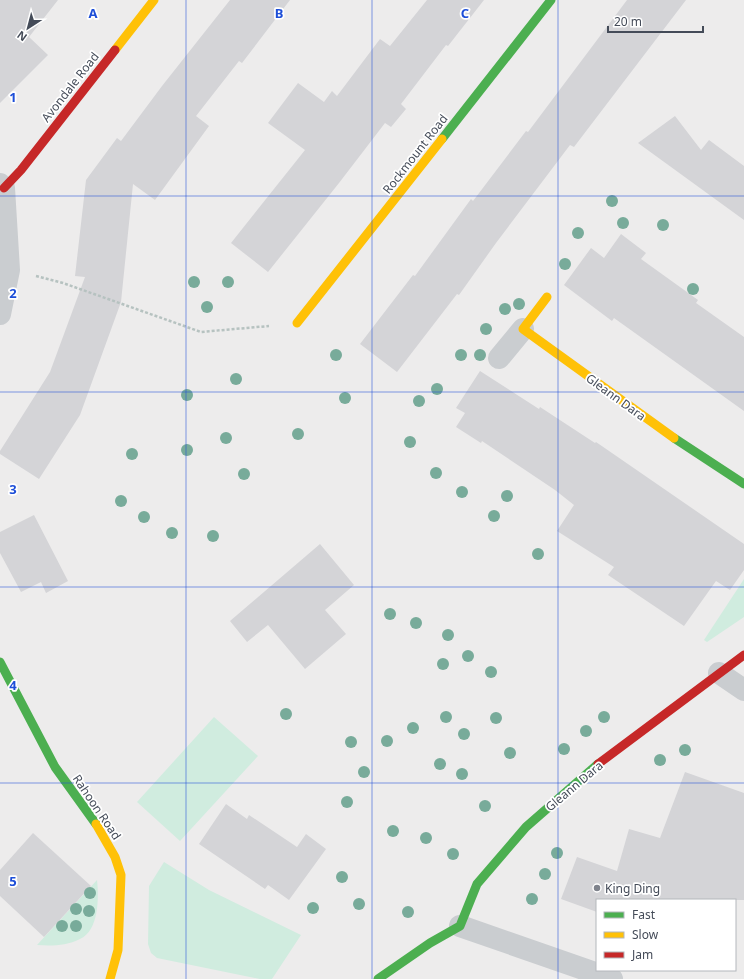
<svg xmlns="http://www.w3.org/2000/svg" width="744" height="979" viewBox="0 0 744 979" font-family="'Noto Sans',sans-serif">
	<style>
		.green { fill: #d0ecdf }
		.building { fill: #d4d4d7 }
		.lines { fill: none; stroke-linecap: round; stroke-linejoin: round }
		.path { stroke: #b6c2c0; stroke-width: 2.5; stroke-dasharray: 3 2; stroke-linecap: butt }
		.street { stroke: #cacdd0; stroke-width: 22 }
		.fast { stroke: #4caf50; stroke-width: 9 }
		.slow { stroke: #ffc107; stroke-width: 9 }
		.jam { stroke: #c62828; stroke-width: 9 }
		.tree { fill: #78ab9a }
		.grid { fill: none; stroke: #1d4ed8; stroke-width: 1; stroke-opacity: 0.55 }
		.poi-dot { fill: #7f838c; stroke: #fff; stroke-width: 1.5 }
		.labels { text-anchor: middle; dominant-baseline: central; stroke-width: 3.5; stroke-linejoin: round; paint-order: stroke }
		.street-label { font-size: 12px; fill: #444b58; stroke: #fff }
		.poi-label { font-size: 12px; fill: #444b58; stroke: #fff; text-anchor: start }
		.grid-label { font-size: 13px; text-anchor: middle; font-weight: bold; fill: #1d4ed8; stroke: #fff; stroke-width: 3.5; stroke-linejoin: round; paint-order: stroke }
	</style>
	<rect width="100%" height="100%" fill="#edecec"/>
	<g class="green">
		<polygon points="744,579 744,617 707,642 704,640"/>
		<polygon points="214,717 258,756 180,841 137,802"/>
		<polygon points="164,862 209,890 301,935 272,979 260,979 157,958 151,953 148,944 149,886"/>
		<path d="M97,880C99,897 99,931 80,939C66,946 51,946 37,945Z"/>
	</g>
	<g class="building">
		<polygon points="0,0 58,0 29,37 48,55 0,103"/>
		<polygon points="230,0 290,0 242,63 239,61 196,116 209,126 155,200 133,184 121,302 80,415 39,479 0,454 0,451 50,372 85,277 75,276 86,180 117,138 121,141 162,86"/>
		<polygon points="427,0 484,0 448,46 446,45 401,104 406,109 391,127 385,123 339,183 268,272 231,243 305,150 268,123 298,83 324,102 332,91 337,96 380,39 390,46"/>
		<polygon points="627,0 686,0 574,147 570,145 496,243 459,295 457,294 397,372 360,344 413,275 415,276 471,199 473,201 526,131 528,132"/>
		<polygon points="675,116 701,150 709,140 744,166 744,220 638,143"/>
		<polygon points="621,234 646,253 641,259 698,300 696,303 744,337 744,411 614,318 612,321 564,285 591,248 604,258"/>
		<polygon points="480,371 539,409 540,407 595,443 596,442 744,544 744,570 730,590 716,581 684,626 608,575 614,567 557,531 574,505 555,490 482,441 481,443 456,427 465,413 456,408"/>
		<polygon points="34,515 68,581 46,593 41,582 21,592 0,553 0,532"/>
		<polygon points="320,544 354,585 325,610 346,634 305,669 268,625 247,642 230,621"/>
		<polygon points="685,772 744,793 744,900 597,900 597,912 561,899 577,857 617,871 629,829 660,838"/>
		<polygon points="226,804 247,819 249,815 297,847 306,834 326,849 289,900 268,885 265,889 199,844"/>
		<polygon points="33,833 91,886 44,937 0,896 0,870"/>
	</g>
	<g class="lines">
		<polyline class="path" points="36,276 63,283 201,332 269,326"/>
		<g class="street">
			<polyline points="0,184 4,188 9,270 0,314"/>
			<polyline points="499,358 523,329"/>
			<polyline points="719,673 744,690"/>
			<polyline points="460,926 612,979"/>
		</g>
		<g class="fast">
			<polyline points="442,139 551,0"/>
			<polyline points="674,438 744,484"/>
			<polyline points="0,662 55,767 96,824"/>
			<polyline points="378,979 430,943 460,926 477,884 526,827 598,764"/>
		</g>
		<g class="slow">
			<polyline points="115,50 154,0"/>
			<polyline points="547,297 523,329 674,438"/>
			<polyline points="297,323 442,139"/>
			<polyline points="96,824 115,857 121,875 118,950 110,979"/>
		</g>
		<g class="jam">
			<polyline points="4,188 21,170 115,50"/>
			<polyline points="598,764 744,655"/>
		</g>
	</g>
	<g class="tree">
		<circle cx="612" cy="201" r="6"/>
		<circle cx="623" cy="223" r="6"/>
		<circle cx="663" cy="225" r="6"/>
		<circle cx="578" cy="233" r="6"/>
		<circle cx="565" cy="264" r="6"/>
		<circle cx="194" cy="282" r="6"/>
		<circle cx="228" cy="282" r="6"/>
		<circle cx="693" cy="289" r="6"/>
		<circle cx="519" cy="304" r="6"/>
		<circle cx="207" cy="307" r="6"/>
		<circle cx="505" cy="309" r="6"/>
		<circle cx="486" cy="329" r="6"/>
		<circle cx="336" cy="355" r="6"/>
		<circle cx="461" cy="355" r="6"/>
		<circle cx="480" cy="355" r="6"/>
		<circle cx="236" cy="379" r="6"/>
		<circle cx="437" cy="389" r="6"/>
		<circle cx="187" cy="395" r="6"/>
		<circle cx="345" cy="398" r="6"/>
		<circle cx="419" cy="401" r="6"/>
		<circle cx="298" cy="434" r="6"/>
		<circle cx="226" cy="438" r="6"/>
		<circle cx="410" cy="442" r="6"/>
		<circle cx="187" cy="450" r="6"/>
		<circle cx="132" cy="454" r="6"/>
		<circle cx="436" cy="473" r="6"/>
		<circle cx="244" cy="474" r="6"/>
		<circle cx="462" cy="492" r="6"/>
		<circle cx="507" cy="496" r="6"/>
		<circle cx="121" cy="501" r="6"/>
		<circle cx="494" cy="516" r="6"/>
		<circle cx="144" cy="517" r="6"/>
		<circle cx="172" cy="533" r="6"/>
		<circle cx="213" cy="536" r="6"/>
		<circle cx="538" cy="554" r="6"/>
		<circle cx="390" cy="614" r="6"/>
		<circle cx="416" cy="623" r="6"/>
		<circle cx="448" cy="635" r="6"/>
		<circle cx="468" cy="656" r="6"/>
		<circle cx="443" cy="664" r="6"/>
		<circle cx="491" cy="672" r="6"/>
		<circle cx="286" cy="714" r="6"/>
		<circle cx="446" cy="717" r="6"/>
		<circle cx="604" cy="717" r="6"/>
		<circle cx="496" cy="718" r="6"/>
		<circle cx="413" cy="728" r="6"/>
		<circle cx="586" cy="731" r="6"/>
		<circle cx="464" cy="734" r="6"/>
		<circle cx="387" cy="741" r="6"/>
		<circle cx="351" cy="742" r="6"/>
		<circle cx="564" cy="749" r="6"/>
		<circle cx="685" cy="750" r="6"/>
		<circle cx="510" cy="753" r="6"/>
		<circle cx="660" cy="760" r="6"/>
		<circle cx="440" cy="764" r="6"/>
		<circle cx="364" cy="772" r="6"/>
		<circle cx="462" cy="774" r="6"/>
		<circle cx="347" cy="802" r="6"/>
		<circle cx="485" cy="806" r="6"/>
		<circle cx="393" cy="831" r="6"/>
		<circle cx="426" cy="838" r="6"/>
		<circle cx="557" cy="853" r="6"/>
		<circle cx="453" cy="854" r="6"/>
		<circle cx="545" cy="874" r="6"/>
		<circle cx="342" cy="877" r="6"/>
		<circle cx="90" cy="893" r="6"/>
		<circle cx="532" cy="899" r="6"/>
		<circle cx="359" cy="904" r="6"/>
		<circle cx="313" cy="908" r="6"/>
		<circle cx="76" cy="909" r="6"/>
		<circle cx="89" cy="911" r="6"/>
		<circle cx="408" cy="912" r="6"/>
		<circle cx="62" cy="926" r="6"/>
		<circle cx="76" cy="926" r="6"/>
	</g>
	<path class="grid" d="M186,0V979M372,0V979M558,0V979M0,196H744M0,392H744M0,587H744M0,783H744"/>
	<circle class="poi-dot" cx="597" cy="888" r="4"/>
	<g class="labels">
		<g class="street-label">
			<text transform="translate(70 87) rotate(-52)">Avondale Road</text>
			<text transform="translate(415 154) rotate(-52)">Rockmount Road</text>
			<text transform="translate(616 397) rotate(36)">Gleann Dara</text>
			<text transform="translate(574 786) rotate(-40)">Gleann Dara</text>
			<text transform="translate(97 807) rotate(56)">Rahoon Road</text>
		</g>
		<g class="poi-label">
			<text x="605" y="888">King Ding</text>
		</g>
	</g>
	<g class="grid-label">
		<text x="93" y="18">A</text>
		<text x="279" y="18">B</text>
		<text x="465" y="18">C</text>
		<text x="13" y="102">1</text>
		<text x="13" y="298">2</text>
		<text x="13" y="494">3</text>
		<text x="13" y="690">4</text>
		<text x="13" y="886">5</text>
	</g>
	<rect x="596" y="899" width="140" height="72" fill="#ffffff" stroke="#b4b7bc"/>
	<rect x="604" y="912" width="20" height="6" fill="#4caf50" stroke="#b4b7bc"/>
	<text x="632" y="919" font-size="12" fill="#444b58">Fast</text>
	<rect x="604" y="932" width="20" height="6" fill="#ffc107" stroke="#b4b7bc"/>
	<text x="632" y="939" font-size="12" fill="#444b58">Slow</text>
	<rect x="604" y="952" width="20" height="6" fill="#c62828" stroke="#b4b7bc"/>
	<text x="632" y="959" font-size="12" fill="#444b58">Jam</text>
	<g transform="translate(28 28) rotate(216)" stroke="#ffffff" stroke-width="3" paint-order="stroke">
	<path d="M0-3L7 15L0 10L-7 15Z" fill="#444b58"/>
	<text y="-6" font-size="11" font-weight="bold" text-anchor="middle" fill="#444b58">N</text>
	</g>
	<path d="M608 26v6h95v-6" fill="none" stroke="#444b58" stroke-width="2"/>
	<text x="614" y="26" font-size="12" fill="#444b58" stroke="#ffffff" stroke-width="3" paint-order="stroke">20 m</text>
</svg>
